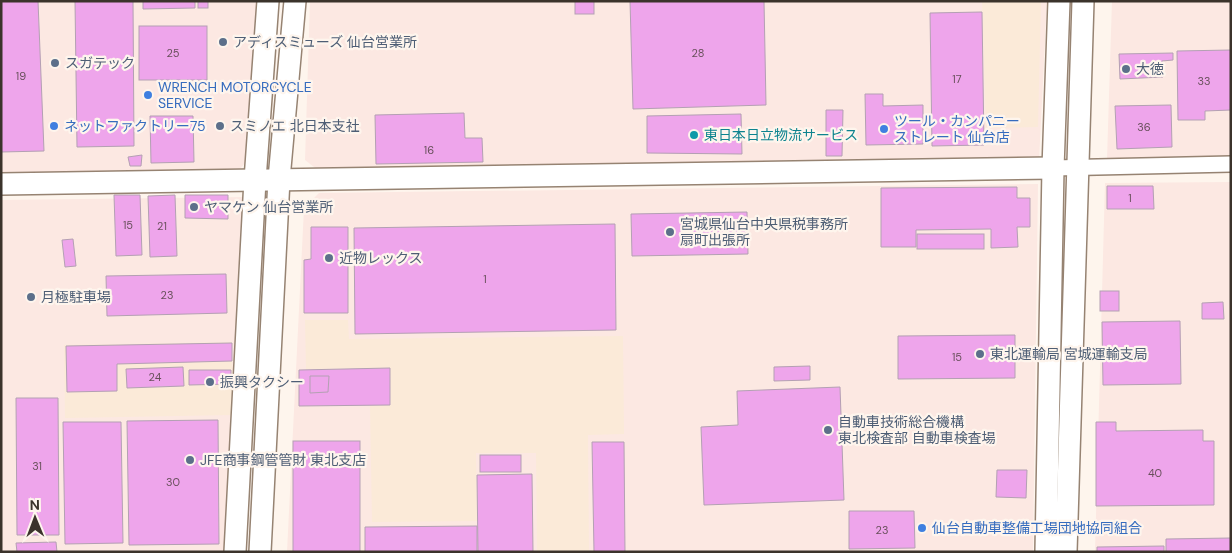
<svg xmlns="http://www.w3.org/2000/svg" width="1232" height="553" viewBox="0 0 1232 553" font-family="'DM Sans','Noto Sans JP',sans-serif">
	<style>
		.commercial { fill: #fce8e2 }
		.industrial { fill: #fbead8 }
		.building { fill: #eea5eb; stroke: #b4a0b3 }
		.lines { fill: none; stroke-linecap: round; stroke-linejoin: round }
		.street-casing { stroke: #968372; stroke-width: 18 }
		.secondary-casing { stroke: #968372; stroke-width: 24 }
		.street { stroke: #fff; stroke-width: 15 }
		.secondary { stroke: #fff; stroke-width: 21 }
		.service-dot { fill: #5c6f8a; stroke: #fef5ed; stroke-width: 2 }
		.shop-dot { fill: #3f7fe0; stroke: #fef5ed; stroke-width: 2 }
		.culture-dot { fill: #0f9aa8; stroke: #fef5ed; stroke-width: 2 }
		.labels { text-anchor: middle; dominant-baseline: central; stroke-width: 4.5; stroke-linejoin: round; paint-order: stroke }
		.number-label { font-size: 11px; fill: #68505b }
		.service-label { font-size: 14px; fill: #4e5e75; stroke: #fef5ed; text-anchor: start }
		.shop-label { font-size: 14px; fill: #366cbe; stroke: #fef5ed; text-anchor: start }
		.culture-label { font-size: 14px; fill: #0d838f; stroke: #fef5ed; text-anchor: start }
	</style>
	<rect width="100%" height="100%" fill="#fef5ed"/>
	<g class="commercial">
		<polygon points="1,1 258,1 248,160 238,171 1,176"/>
		<polygon points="310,1 1047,1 1039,161 319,171 305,160"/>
		<polygon points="1112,1 1231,1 1231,158 1107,159"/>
		<polygon points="1231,182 1231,552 1095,552 1105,183"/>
		<polygon points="1038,184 1033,552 287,552 304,208 319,193"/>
		<polygon points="245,197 227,552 1,552 1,200"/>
	</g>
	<g class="industrial">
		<polygon points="982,1 1041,1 1038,127 986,128"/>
		<polygon points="305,320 348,320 349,339 623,336 624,434 588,435 589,552 537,552 536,453 476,453 477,521 372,522 370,405 391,405 390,368 306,369"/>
		<polygon points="232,342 233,415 65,418 64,345"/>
	</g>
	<g class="building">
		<polygon points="1,1 38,1 44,151 1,152"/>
		<polygon points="75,1 133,1 134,146 77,147"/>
		<polygon points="143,1 195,1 195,8 143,9"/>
		<rect x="198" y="1" width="10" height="7"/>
		<rect x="575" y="1" width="19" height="13"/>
		<polygon points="630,1 764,1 766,105 633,109"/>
		<polygon points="982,12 984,145 932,146 930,13"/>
		<rect x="139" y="26" width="68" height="54"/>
		<polygon points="1231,50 1231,110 1205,111 1205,120 1178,120 1177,51"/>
		<polygon points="1173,53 1173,60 1162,61 1163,77 1120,79 1119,54"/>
		<polygon points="865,94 883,94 883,106 923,105 923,144 866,145"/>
		<polygon points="1171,105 1172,147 1117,149 1115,106"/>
		<polygon points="826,110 843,110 842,156 826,156"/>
		<polygon points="464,113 465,138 482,138 483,162 376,164 375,115"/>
		<polygon points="741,114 742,154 647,153 647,116"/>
		<polygon points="150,116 193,116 194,162 151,163"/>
		<polygon points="142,155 141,166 130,166 128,157"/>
		<polygon points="1107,186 1153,186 1154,209 1107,209"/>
		<polygon points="1017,187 1017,198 1030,198 1030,227 1017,227 1018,247 991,248 991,229 916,230 916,247 881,247 881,188"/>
		<polygon points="114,195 140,195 142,255 116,256"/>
		<polygon points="175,195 177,256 150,257 148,196"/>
		<polygon points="185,195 228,195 228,219 185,218"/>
		<polygon points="747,212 748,254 632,256 631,214"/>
		<polygon points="615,224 616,330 355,334 354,228"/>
		<polygon points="311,227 348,227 348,313 304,313 304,260 311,259"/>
		<rect x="917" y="234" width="67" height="15"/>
		<polygon points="73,239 76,266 65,267 62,240"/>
		<polygon points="226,274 227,313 107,316 106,276"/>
		<rect x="1100" y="291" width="19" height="20"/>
		<polygon points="1223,302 1224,319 1202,319 1202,303"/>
		<polygon points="1180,321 1181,384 1103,385 1102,322"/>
		<polygon points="1015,335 1015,378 898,379 898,336"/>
		<polygon points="232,343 232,361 117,364 117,391 67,392 66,346"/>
		<polygon points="810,366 810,380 774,381 774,367"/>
		<polygon points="183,367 184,386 127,388 126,369"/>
		<polygon points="390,368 390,405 299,406 299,370"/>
		<polygon points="189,370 231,370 231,384 189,385"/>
		<polygon points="310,376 329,376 328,392 310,393"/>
		<polygon points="840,387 844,500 704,505 701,427 738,425 737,391"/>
		<polygon points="16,398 58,398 59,535 17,535"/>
		<polygon points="218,420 219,544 129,545 127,421"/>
		<polygon points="63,422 121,422 123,543 65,544"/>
		<polygon points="1096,422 1116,422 1116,431 1203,430 1203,441 1214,441 1214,505 1096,506"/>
		<rect x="293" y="441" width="67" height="111"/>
		<polygon points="592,442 624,442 625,552 594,552"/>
		<rect x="480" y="455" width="41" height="17"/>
		<polygon points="997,470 1027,470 1026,498 996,497"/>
		<polygon points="532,474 533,552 478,552 477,475"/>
		<polygon points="849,511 914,511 915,548 849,549"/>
		<polygon points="477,526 477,552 365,552 365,527"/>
		<polygon points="1231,538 1231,552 1166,552 1166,539"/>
		<polygon points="56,542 57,552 17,552 16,543"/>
		<polygon points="1164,546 1164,552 1097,552 1097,547"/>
	</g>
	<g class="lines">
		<defs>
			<polyline id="street" points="1053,168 1231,164"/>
			<g id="secondary">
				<polyline points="1,184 1053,168"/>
				<polyline points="235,552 255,180 268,1"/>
				<polyline points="260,552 279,179 295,1"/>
				<polyline points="1046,552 1053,168 1059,1"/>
				<polyline points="1066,552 1083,1"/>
			</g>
		</defs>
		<use href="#street" class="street-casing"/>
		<use href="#secondary" class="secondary-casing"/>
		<use href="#street" class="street"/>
		<use href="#secondary" class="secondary"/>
	</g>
	<g class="service-dot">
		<circle cx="223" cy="42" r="5"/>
		<circle cx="55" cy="63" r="5"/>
		<circle cx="1126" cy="69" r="5"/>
		<circle cx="220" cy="126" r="5"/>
		<circle cx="194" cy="207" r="5"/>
		<circle cx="670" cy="232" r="5"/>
		<circle cx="329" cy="258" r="5"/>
		<circle cx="31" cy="297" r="5"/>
		<circle cx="980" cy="354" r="5"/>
		<circle cx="210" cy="382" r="5"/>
		<circle cx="828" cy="430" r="5"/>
		<circle cx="190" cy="460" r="5"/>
	</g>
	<g class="shop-dot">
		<circle cx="148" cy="95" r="5"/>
		<circle cx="54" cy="126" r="5"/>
		<circle cx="884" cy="129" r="5"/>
		<circle cx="922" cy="528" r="5"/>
	</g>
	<circle class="culture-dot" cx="694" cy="135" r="5"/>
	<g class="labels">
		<g class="number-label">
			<text x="173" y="53">25</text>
			<text x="698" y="53">28</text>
			<text x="21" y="76">19</text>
			<text x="957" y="79">17</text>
			<text x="1204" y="81">33</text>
			<text x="1144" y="127">36</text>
			<text x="429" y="150">16</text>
			<text x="1130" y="198">1</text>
			<text x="128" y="225">15</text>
			<text x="162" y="226">21</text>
			<text x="485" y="279">1</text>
			<text x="167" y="295">23</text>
			<text x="957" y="357">15</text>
			<text x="155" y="377">24</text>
			<text x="37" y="466">31</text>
			<text x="1155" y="473">40</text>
			<text x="173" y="482">30</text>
			<text x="882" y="530">23</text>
		</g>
		<g class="service-label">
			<text x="233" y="42">アディスミューズ 仙台営業所</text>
			<text x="65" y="63">スガテック</text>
			<text x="1136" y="69">大徳</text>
			<text x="230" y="126">スミノエ 北日本支社</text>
			<text x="204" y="207">ヤマケン 仙台営業所</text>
			<text x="680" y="224">宮城県仙台中央県税事務所<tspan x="680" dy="16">扇町出張所</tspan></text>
			<text x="339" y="258">近物レックス</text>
			<text x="41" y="297">月極駐車場</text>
			<text x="990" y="354">東北運輸局 宮城運輸支局</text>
			<text x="220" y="382">振興タクシー</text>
			<text x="838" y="422">自動車技術総合機構<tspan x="838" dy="16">東北検査部 自動車検査場</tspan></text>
			<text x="200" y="460">JFE商事鋼管管財 東北支店</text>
		</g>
		<g class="shop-label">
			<text x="158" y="87">WRENCH MOTORCYCLE<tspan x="158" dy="16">SERVICE</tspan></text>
			<text x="894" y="121">ツール・カンパニー<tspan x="894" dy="16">ストレート 仙台店</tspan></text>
			<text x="64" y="126">ネットファクトリー75</text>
			<text x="932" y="528">仙台自動車整備工場団地協同組合</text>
		</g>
		<g class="culture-label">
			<text x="704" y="135">東日本日立物流サービス</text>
		</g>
	</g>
	<rect width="1232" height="553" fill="none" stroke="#3b332b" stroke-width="5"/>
	<g transform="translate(35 518) rotate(359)" stroke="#fef5ed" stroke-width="4" paint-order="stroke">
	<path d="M0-4L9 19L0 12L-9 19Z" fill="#3b332b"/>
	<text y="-8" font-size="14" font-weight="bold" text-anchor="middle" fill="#3b332b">N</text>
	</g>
</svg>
